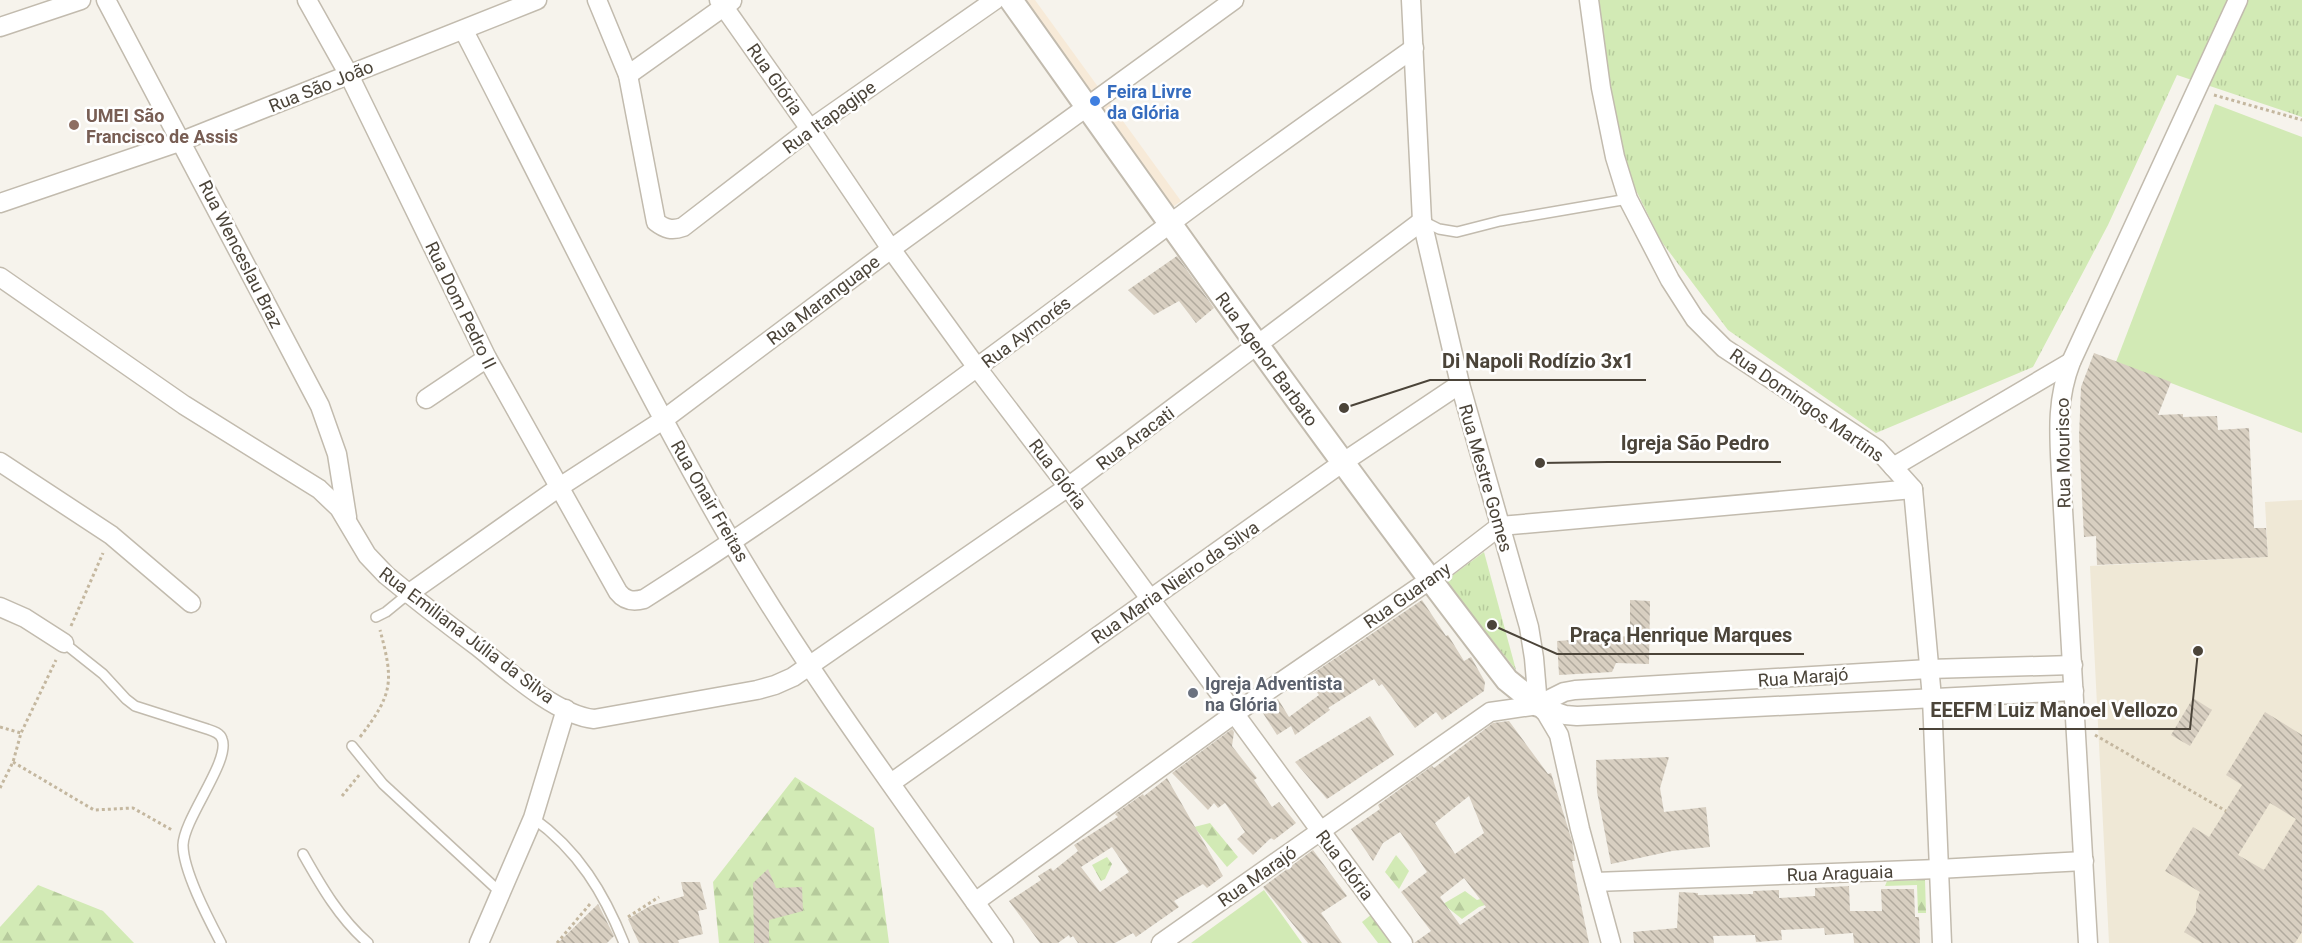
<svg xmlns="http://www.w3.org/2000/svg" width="2302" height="943" viewBox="0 0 2302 943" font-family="Roboto,sans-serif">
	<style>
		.commercial { fill: #f7ead8 }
		.education { fill: #efe8d6 }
		.grass { fill: #d2eab5 }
		.forest { fill: url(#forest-firs) }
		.park { fill: url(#park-tufts) }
		.building { fill: url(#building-back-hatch); fill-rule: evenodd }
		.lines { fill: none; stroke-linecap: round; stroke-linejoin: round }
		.service-casing { stroke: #c2bbae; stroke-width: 12 }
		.minor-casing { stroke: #c2bbae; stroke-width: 21 }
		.tertiary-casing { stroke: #c2bbae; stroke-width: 26 }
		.path { stroke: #c4b79f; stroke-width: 3; stroke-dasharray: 3 3; stroke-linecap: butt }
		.service { stroke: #fff; stroke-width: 9 }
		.minor { stroke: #fff; stroke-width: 18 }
		.tertiary { stroke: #fff; stroke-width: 22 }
		.shop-dot { fill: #3f7fe0; stroke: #fff; stroke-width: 2 }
		.education-dot { fill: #8d6e63; stroke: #fff; stroke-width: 2 }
		.worship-dot { fill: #6b7280; stroke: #fff; stroke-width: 2 }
		.labels { text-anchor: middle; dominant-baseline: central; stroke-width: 5; stroke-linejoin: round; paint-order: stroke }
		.street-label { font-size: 18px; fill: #4b4439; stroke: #fff }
		.shop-label { font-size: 18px; font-weight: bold; fill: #366cbe; stroke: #fff; text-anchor: start }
		.education-label { font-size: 18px; font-weight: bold; fill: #785e54; stroke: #fff; text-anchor: start }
		.worship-label { font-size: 18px; font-weight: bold; fill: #5b616d; stroke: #fff; text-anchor: start }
		.leader { fill: none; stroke: #4b4439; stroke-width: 2 }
		.callout-dot { fill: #4b4439; stroke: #fff; stroke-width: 2 }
		.callout-label { font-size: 20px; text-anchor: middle; font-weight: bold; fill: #4b4439; stroke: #fff; stroke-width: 5; stroke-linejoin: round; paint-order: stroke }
	</style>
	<defs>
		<pattern id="forest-firs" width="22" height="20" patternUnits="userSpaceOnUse" patternTransform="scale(1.5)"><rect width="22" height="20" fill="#d2eab5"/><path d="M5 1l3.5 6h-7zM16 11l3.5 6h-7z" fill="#b6ca9c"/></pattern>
		<pattern id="park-tufts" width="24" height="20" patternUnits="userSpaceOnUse" patternTransform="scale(1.5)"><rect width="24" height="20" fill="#d2eab5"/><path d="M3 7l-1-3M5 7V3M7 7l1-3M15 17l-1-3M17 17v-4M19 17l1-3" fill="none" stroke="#b6ca9c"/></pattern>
		<pattern id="building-back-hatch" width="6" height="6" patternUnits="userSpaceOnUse" patternTransform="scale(1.5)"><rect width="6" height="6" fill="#d8cfc1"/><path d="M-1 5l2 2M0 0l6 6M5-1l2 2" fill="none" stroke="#b1aa9e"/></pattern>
	</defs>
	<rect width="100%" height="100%" fill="#f6f3ec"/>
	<polygon class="commercial" points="1008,0 1035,0 1181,201 1163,214"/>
	<polygon class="education" points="2302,500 2302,943 2109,943 2090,566 2268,557 2265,502"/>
	<g class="grass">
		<polygon points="2215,104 2302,137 2302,433 2116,362"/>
		<polygon points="1264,890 1302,943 1191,943"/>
	</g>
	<g class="forest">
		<polygon points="795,777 874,828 889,943 719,943 713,882"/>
		<polygon points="1210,823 1238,857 1227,867 1194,827"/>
		<polygon points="1396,855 1409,871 1399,889 1385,872"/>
		<polygon points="1107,857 1112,864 1105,879 1101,881 1092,865"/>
		<polygon points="1925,880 1926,913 1918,913 1917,885 1885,886 1887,881"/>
		<polygon points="38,885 103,911 134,943 0,943 0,927"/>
		<polygon points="1465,891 1477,900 1493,895 1491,903 1479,907 1462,919 1443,904"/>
		<polygon points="1372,914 1394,943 1378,943 1362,922"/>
	</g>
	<g class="park">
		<polygon points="1596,0 2302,0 2302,117 2177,75 2108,225 2033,367 1876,433 1728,330 1661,241 1626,170 1600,63"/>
		<polygon points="1484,552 1516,670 1445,581"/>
	</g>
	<g class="building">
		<polygon points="1177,256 1214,308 1196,323 1179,301 1154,315 1128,290"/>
		<polygon points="2094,353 2171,382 2158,415 2183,414 2183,417 2217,416 2218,430 2249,428 2254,528 2266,528 2268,557 2097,565 2096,536 2084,537 2079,437 2081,387"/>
		<polygon points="1422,600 1446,636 1448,635 1464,661 1471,657 1485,682 1484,691 1442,720 1436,712 1415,728 1382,684 1379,686 1374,679 1328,708 1330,710 1295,735 1291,726 1277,735 1261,710 1278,699 1289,717 1319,695 1306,678"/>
		<polygon points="1630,600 1650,601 1649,664 1616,663 1612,672 1559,675 1557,641 1630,636"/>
		<polygon points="2193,698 2212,710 2190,746 2171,735"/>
		<path d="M2265,712L2302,735V932L2295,943H2202L2184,932L2196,912V903L2200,892L2165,871L2193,827L2209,837L2242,785L2226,775ZM2270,803L2296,819L2264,870L2238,855Z"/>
		<polygon points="1370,716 1394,755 1327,799 1295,762"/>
		<path d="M1509,721L1548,774L1551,773L1572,841L1575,861H1572L1589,943H1414L1431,931L1401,892L1427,872L1400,832L1383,843L1373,861L1351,829L1380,809L1378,805L1432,766L1434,768L1493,723ZM1469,796L1484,833L1455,854L1435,823ZM1464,878L1486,907L1460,925L1440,897Z"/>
		<polygon points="1232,729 1234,732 1232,746 1257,778 1254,780 1272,807 1279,802 1296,823 1274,840 1271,838 1253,855 1237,839 1245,832 1225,803 1218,808 1214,803 1208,810 1172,773"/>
		<polygon points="1669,757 1660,788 1664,812 1706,807 1710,847 1672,851 1611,864 1597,792 1596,760"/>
		<path d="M1167,778L1223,876L1207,888L1203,884L1174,901L1179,907L1136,937L1133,933L1115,943H1078L1073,936L1070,938L1069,935L1058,943H1040L1009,901L1041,880L1038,876L1051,868L1053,871L1078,851L1074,845L1118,817L1115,814L1143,794L1144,796ZM1112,847L1129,872L1100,892L1081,867Z"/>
		<polygon points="1313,850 1347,896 1321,913 1342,943 1308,943 1263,887"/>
		<polygon points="768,869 776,888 802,887 803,911 769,920 769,943 754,943 753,883"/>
		<polygon points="681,882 700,882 707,909 698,911 703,934 678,940 679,943 639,943 628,919 650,906 684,896"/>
		<polygon points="1849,886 1850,911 1882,911 1881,889 1914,889 1915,917 1919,917 1920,943 1854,943 1853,933 1825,935 1824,928 1781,930 1782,940 1756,942 1755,935 1713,936 1714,943 1634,943 1633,932 1677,928 1679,892 1698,893 1698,895 1753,894 1753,891 1779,890 1779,898 1815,896 1815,888"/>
		<polygon points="598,904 614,936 607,943 558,943"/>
	</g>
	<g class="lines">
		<defs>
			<g id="service">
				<polyline points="1423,221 1439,229 1457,232 1500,221 1628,199"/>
				<polyline points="376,617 386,612 408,594"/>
				<path d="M64,643L103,674L126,699L135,706L207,729C213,731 220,733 222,739C231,760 184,818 183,845C183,871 209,920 221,943"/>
				<polyline points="352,746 383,784 501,893"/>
				<path d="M533,818C578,850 604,893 624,943"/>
				<path d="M303,854C321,886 340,919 368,943"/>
			</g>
			<g id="minor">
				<polyline points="106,0 320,406 337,454 347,517"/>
				<path d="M307,0L349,75L487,358L618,592C625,601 633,602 644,599C825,484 995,354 1167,226C1248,165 1331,107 1414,48"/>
				<path d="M597,0L628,75L656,222C665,229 672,231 683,227L810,129L995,0"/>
				<polyline points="719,0 810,129 891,249 978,369 1068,487 1403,943"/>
				<polyline points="1411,0 1422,221 1460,384 1529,627 1534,658 1538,705 1546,713 1559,735 1580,829 1611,943"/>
				<polyline points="1589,0 1601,88 1615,157 1628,199 1670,280 1695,319 1724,348 1877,449 1913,489 1932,698 1942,943"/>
				<polyline points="0,27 81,0"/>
				<path d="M464,31C552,201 635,375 731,541C813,681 911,811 1004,943"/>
				<polyline points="628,75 732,1"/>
				<polyline points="0,203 182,141 537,0"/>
				<path d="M0,277L184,405L319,489L339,508L367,555L386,575C415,599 446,623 477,646C506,669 556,715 594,719L757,690L775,685L793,677L1068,487L1422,221"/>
				<polyline points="426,399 487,358"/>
				<polyline points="0,462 111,535 191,603"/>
				<polyline points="1893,467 2071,362"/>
				<polyline points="408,594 558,488 663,420 891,249 1234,0"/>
				<polyline points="0,607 25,618 64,643"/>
				<polyline points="1539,706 1565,715 1577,716 2074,691"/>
				<polyline points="891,783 1342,463 1460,384"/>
				<polyline points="1595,882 1938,869 2084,861"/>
				<polyline points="975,902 1234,714 1431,579 1500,526 1913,489"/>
				<polyline points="479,943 533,818 566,709"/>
				<polyline points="1161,943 1490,712 1538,705 1564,692 1575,690 1929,669 2073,665"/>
				<path d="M2088,943L2061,475C2059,434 2056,401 2071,362L2238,0"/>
			</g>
			<path id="tertiary" d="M1011,0C1174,229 1335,458 1507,680L1538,705"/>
		</defs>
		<use href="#service" class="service-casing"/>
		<use href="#minor" class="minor-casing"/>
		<use href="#tertiary" class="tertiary-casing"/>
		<g class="path">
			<polyline points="2214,95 2302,120"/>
			<polyline points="71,626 103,553"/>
			<polyline points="0,727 21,733"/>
			<polyline points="2095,735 2226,811"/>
			<path d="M360,737C393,694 394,682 380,630"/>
			<polyline points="13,762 94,810 133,808 172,830"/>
			<polyline points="0,788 13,762 21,733 56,660"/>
			<polyline points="342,796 360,774"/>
			<polyline points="628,917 659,897"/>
			<polyline points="557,943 590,904"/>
		</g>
		<use href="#service" class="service"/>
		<use href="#minor" class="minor"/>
		<use href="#tertiary" class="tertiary"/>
	</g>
	<circle class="shop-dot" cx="1095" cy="101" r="6"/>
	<circle class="education-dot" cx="74" cy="125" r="6"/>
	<circle class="worship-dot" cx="1193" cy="693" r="6"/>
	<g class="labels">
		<g class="street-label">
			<text transform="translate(775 79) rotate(55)">Rua Glória</text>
			<text transform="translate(321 86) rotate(-22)">Rua São João</text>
			<text transform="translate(829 117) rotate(-36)">Rua Itapagipe</text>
			<text transform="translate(241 254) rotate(63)">Rua Wenceslau Braz</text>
			<text transform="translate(823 300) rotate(-37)">Rua Maranguape</text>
			<text transform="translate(461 305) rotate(64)">Rua Dom Pedro II</text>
			<text transform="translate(1026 332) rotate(-37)">Rua Aymorés</text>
			<text transform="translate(1267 359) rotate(54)">Rua Agenor Barbato</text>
			<text transform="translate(1807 405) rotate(35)">Rua Domingos Martins</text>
			<text transform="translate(1135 438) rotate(-37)">Rua Aracati</text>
			<text transform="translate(2063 453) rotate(-91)">Rua Mourisco</text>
			<text transform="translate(1058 474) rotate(53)">Rua Glória</text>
			<text transform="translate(1486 478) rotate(74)">Rua Mestre Gomes</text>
			<text transform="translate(710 501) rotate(60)">Rua Onair Freitas</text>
			<text transform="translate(1175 582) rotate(-35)">Rua Maria Nieiro da Silva</text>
			<text transform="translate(1407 595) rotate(-35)">Rua Guarany</text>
			<text transform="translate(467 635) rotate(37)">Rua Emiliana Júlia da Silva</text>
			<text transform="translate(1803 677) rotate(-4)">Rua Marajó</text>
			<text transform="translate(1345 865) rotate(53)">Rua Glória</text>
			<text transform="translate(1840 873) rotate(-2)">Rua Araguaia</text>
			<text transform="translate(1257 876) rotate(-35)">Rua Marajó</text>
		</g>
		<g class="shop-label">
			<text x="1107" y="91">Feira Livre<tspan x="1107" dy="21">da Glória</tspan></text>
		</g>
		<g class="education-label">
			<text x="86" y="115">UMEI São<tspan x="86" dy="21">Francisco de Assis</tspan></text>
		</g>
		<g class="worship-label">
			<text x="1205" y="683">Igreja Adventista<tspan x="1205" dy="21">na Glória</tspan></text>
		</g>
	</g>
	<path class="leader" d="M1344 408L1430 380H1646M1540 463L1608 462H1781M1492 625L1557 654H1804M2198 651L2190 729H1919"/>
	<g class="callout-dot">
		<circle cx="1344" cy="408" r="6"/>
		<circle cx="1540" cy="463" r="6"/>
		<circle cx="1492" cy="625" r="6"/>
		<circle cx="2198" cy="651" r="6"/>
	</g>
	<g class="callout-label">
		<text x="1538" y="368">Di Napoli Rodízio 3x1</text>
		<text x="1695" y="450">Igreja São Pedro</text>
		<text x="1681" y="642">Praça Henrique Marques</text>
		<text x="2054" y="717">EEEFM Luiz Manoel Vellozo</text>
	</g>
</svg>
